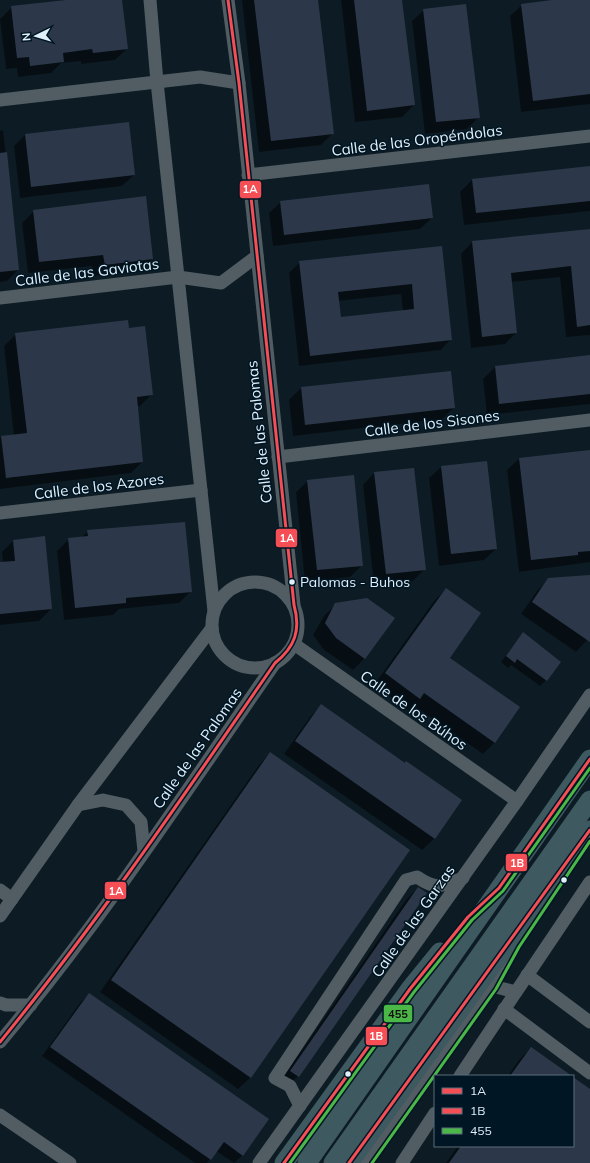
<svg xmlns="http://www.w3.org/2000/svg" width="590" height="1163" viewBox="0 0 590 1163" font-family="Mulish,sans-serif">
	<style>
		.shadow { fill: #0007; fill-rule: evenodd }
		.building { fill: #2c3849; fill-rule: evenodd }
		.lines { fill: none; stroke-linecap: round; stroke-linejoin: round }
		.minor { stroke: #515d63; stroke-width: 13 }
		.highway { stroke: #3f5960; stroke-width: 19 }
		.bus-1-casing { stroke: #001624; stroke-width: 6 }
		.bus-2-casing { stroke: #001624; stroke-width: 6 }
		.bus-3-casing { stroke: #001624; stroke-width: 6 }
		.bus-1 { stroke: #f64e55; stroke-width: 3 }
		.bus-2 { stroke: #f64e55; stroke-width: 3 }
		.bus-3 { stroke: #4ab747; stroke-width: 3 }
		.bus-dot { fill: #e0f0fa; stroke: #001624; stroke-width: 1.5 }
		.labels { text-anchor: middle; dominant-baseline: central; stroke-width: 3; stroke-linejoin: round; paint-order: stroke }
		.bus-label { font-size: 14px; fill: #e0f0fa; stroke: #001624; text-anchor: start }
		.street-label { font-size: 15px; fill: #e0f0fa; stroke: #001624 }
		.line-badge { stroke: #001624; stroke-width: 1.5 }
		.badge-label { font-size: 11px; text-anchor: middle; font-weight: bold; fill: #fff }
		.pale-badge-label { font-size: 11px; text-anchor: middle; font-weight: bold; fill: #111 }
	</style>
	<rect width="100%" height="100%" fill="#0d1c24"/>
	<g class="shadow">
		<polygon points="74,0 121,0 127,49 115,60 81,64 81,61 61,63 51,73 18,77 17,68 6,69 0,19 12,7"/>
		<polygon points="242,0 317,0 333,133 321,145 259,152"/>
		<polygon points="341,0 401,0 414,105 402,117 355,122"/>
		<polygon points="561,0 590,0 590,104 521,112 510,16 522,5"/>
		<polygon points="424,10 479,117 467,129 425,134 412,21"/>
		<polygon points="3,130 10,190 0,201 0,131"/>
		<polygon points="25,135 134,175 122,186 20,198 14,146"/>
		<polygon points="590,167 590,211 464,225 460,192 472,180"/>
		<polygon points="281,202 432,218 420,229 273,246 269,213"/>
		<polygon points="34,211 152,259 140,271 93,276 92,266 28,273 22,223"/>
		<polygon points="0,213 18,270 7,281 0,282"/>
		<polygon points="590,229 590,335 566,337 560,277 511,282 516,333 505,344 471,348 461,254 472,242"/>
		<path d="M441,247L451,339L441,350L299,366L289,273L300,262ZM401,294L403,311L340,318L338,301Z"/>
		<polygon points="16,334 152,394 140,406 137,406 142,462 131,473 0,489 0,437 14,436 4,346"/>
		<polygon points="590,356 590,404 487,415 483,379 495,367"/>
		<polygon points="301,388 454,408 442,419 293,436 289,400"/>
		<polygon points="590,451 590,562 519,572 507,470 519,459"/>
		<polygon points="441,467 496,549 484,560 439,566 429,478"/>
		<polygon points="374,473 425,569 413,581 374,585 363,485"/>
		<polygon points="308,481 362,565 350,577 305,582 296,492"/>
		<polygon points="88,531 191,591 179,603 119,609 113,615 64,620 57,551 69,539 81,538"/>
		<polygon points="14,540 51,609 39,621 0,625 0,563 3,563 2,552"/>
		<polygon points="590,576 590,637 576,652 521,614 537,591 549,579"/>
		<polygon points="446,589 448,658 495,742 483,754 413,705 408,710 374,685 434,601"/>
		<polygon points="336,604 393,618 364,659 353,670 324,650 313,635 324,616"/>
		<polygon points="518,640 546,680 540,686 511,665 508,668 501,662"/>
		<polygon points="322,705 404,764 461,801 434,839 422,850 284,754 310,717"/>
		<polygon points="270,753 408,850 250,1078 238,1089 100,992 259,765"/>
		<polygon points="418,888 298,1076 286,1088 279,1083 406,900"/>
		<polygon points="89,994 243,1155 234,1163 216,1151 207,1163 195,1163 42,1056 80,1003"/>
		<polygon points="531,1048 570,1076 508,1076 519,1060"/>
		<polygon points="573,1078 590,1090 590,1163 446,1163 458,1146 573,1146"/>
	</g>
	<g class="building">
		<polygon points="66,0 122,0 128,49 93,53 92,49 63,53 64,62 30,66 29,57 17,58 11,6"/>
		<polygon points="254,0 318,0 334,134 271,141"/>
		<polygon points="354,0 402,0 415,105 367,111"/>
		<polygon points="552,0 590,0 590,94 533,101 521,4"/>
		<polygon points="466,4 480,118 436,122 423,9"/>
		<polygon points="129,122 135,175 31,187 25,134"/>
		<polygon points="7,152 19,270 0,272 0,153"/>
		<polygon points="590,166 590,201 476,213 472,179"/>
		<polygon points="429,184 433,218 284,235 280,201"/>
		<polygon points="146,196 153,259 105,265 103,255 39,262 33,210"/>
		<polygon points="590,229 590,325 577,327 571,266 511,273 517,333 482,337 472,241"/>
		<path d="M442,246L452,340L310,356L299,261ZM412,284L414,309L341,317L338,292Z"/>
		<polygon points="128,320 129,328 145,326 153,395 137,397 143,462 6,478 1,436 27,433 15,333"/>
		<polygon points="590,355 590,394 499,404 495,366"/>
		<polygon points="451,371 455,408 305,425 301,387"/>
		<polygon points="590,450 590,551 578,552 578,555 531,560 519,458"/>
		<polygon points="487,461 497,549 451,554 441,466"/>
		<polygon points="414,468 426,570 386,574 374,472"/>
		<polygon points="354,475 363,566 317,570 307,480"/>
		<polygon points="185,522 192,592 126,598 126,603 75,608 68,538 88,536 87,530"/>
		<polygon points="45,536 52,609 0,614 0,562 15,561 13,540"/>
		<polygon points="590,575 590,642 532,602 548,578"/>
		<polygon points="446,588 481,613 450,658 520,707 495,743 424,693 420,699 385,673"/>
		<polygon points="367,598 395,618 365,659 336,638 325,623 335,603"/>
		<polygon points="523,632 561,662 547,681 517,659 515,663 506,656"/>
		<polygon points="321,704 405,763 406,761 462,800 435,839 295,741"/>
		<polygon points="270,752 410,850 251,1078 111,980"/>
		<polygon points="418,887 427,893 299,1077 290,1071"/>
		<polygon points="89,993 269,1119 243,1156 224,1142 211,1160 50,1047"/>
		<polygon points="531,1047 572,1076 510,1076"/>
		<polygon points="573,1077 590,1089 590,1163 449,1163 461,1146 573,1146"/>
	</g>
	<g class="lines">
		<g class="minor">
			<polyline points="150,0 157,82 214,611"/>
			<polyline points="228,0 239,83 294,605"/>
			<polyline points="0,100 200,77 239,83"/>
			<polyline points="248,175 590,136"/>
			<polyline points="0,298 178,277 221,283 257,256"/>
			<polyline points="278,457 590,420"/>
			<polyline points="0,513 201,490"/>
			<circle cx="255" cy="625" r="43"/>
			<polyline points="294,644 517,801"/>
			<polyline points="78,805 103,800 126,805 141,822 144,851"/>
			<polyline points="0,890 12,899"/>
			<polyline points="0,916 78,805 212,628"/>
			<polyline points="527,975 590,1022"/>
			<polyline points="492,986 516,992 590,882"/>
			<polyline points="0,1003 6,1005 31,1005"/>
			<polyline points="504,1009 590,1073"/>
			<path d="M0,1042C100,923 186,791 275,663"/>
			<polyline points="460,1076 516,992"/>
			<path d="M300,1106L290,1086L275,1078L406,880L417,877C438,891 441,886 463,878"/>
			<polyline points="0,1115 70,1163"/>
			<polyline points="259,1163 517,801 590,695"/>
			<polyline points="366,1163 492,986 511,952"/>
			<polyline points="402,1163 435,1113"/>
		</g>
		<g class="highway">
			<polyline points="284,1163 410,989 440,952"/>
			<polyline points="307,1163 590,759"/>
			<polyline points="333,1163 590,800"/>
			<polyline points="349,1163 590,830"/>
		</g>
		<defs>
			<path id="bus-1" d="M0,1042C99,921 186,792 275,663C295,647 301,630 294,605L239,83L228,0"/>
			<g id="bus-2">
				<polyline points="284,1163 410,989 468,917 499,888 590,759"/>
				<polyline points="349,1163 590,830"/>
			</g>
			<g id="bus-3">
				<polyline points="290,1163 414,992 472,920 503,891 590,768"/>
				<polyline points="372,1163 496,989 519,947 590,841"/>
			</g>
		</defs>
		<use href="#bus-1" class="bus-1-casing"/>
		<use href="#bus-2" class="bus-2-casing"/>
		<use href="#bus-3" class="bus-3-casing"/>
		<use href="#bus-1" class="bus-1"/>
		<use href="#bus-2" class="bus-2"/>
		<use href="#bus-3" class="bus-3"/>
	</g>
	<g class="bus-dot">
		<circle cx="292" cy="582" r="3.5"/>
		<circle cx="564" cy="880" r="3.5"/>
		<circle cx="348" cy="1074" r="3.5"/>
	</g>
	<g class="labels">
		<g class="bus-label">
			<text x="300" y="582">Palomas - Buhos</text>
		</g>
		<g class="street-label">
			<text transform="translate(417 140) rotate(-7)">Calle de las Oropéndolas</text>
			<text transform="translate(87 272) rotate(-7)">Calle de las Gaviotas</text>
			<text transform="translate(432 423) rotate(-7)">Calle de los Sisones</text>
			<text transform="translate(259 432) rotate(-96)">Calle de las Palomas</text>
			<text transform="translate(99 486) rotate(-7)">Calle de los Azores</text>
			<text transform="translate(414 710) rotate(35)">Calle de los Búhos</text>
			<text transform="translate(197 748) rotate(-55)">Calle de las Palomas</text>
			<text transform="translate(413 921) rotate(-55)">Calle de las Garzas</text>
		</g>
	</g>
	<g class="line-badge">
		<rect x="239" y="180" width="23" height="19" rx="4" fill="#f64e55"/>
		<rect x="275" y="528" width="23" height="20" rx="4" fill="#f64e55"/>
		<rect x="505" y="853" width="23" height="19" rx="4" fill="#f64e55"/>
		<rect x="104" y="881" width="23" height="19" rx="4" fill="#f64e55"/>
		<rect x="383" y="1004" width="30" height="19" rx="4" fill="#4ab747"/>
		<rect x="365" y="1026" width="23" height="20" rx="4" fill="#f64e55"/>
	</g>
	<g class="badge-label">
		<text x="250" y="193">1A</text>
		<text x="287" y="542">1A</text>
		<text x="517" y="867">1B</text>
		<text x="116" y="895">1A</text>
		<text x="376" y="1040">1B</text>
	</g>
	<g class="pale-badge-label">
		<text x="398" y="1018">455</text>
	</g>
	<rect x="434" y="1075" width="140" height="72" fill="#001624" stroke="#5a6d7a"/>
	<rect x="442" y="1088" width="20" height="6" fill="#f64e55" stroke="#5a6d7a"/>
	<text x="470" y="1095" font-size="12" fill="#e0f0fa">1A</text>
	<rect x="442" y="1108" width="20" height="6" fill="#f64e55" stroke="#5a6d7a"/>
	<text x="470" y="1115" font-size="12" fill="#e0f0fa">1B</text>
	<rect x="442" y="1128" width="20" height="6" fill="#4ab747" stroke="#5a6d7a"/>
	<text x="470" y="1135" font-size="12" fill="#e0f0fa">455</text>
	<g transform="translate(36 36) rotate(265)" stroke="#001624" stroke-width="3" paint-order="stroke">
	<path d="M0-3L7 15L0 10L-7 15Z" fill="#e0f0fa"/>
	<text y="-6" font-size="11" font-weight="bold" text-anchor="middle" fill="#e0f0fa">N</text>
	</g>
</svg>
